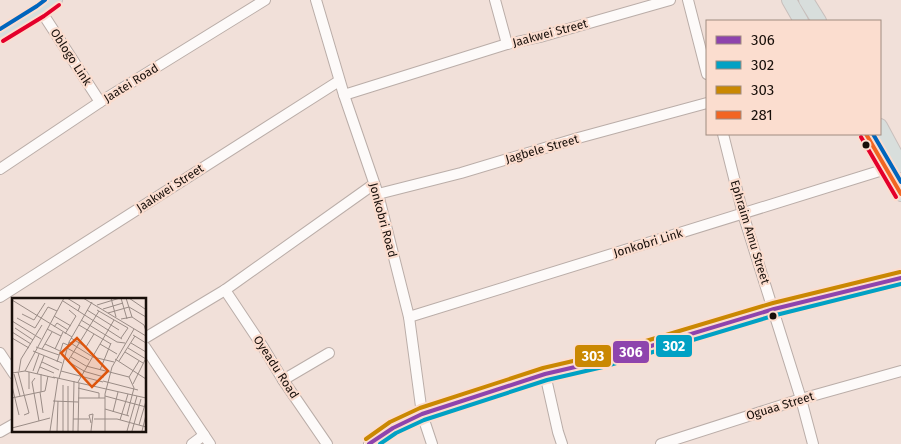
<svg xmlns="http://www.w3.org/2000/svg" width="901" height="444" viewBox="0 0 901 444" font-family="'Fira Sans',sans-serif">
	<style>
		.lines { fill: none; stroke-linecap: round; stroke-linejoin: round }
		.minor-casing { stroke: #baada8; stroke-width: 12 }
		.major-casing { stroke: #c8bfbc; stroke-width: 16 }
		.minor { stroke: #fdfaf9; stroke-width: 10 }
		.major { stroke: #d8dedc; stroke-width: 14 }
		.bus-1-casing { stroke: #fbddcf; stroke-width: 8 }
		.bus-2-casing { stroke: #fbddcf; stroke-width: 8 }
		.bus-3-casing { stroke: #fbddcf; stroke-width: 8 }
		.bus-4-casing { stroke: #fbddcf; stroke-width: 8 }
		.bus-5-casing { stroke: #fbddcf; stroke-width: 8 }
		.bus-6-casing { stroke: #fbddcf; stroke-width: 8 }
		.bus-1 { stroke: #8e44ad; stroke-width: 4 }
		.bus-2 { stroke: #01a1c4; stroke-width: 4 }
		.bus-3 { stroke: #ca8802; stroke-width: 4 }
		.bus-4 { stroke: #f26522; stroke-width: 4 }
		.bus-5 { stroke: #e4002b; stroke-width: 4 }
		.bus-6 { stroke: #0065bd; stroke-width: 4 }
		.bus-dot { fill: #180f0a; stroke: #fbddcf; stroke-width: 2 }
		.labels { text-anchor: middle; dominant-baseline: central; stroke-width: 4.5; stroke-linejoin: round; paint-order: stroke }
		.street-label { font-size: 12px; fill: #180f0a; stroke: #fbddcf }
		.inset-road { fill: none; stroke: #9a8c86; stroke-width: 1 }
		.view { fill: #de550c; fill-opacity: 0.15; stroke: #de550c; stroke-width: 2.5 }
		.inset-edge { fill: none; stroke: #180f0a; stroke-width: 2.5 }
		.line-badge { stroke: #fbddcf; stroke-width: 2 }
		.badge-label { font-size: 14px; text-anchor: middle; font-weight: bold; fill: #fff }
	</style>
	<rect width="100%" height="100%" fill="#f1e0d9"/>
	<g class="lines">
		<defs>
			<g id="minor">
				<polyline points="316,0 344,95 378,194 409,317 422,414 432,444"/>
				<polyline points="495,0 507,44"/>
				<polyline points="688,0 707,74"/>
				<polyline points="41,11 100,102"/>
				<polyline points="344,95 507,44 540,37 670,0"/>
				<polyline points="723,134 743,214 801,399 813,444"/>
				<polyline points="0,169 100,102 265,0"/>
				<polyline points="378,194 461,173 578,138 707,103"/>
				<polyline points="225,290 263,347 283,380 327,444"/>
				<polyline points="0,297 339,81"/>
				<polyline points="409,317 886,169"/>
				<polyline points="145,338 225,290 374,184"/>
				<polyline points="145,347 210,444"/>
				<polyline points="0,353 14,374"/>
				<polyline points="545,374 558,432 562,444"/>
				<polyline points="283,380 329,353"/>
				<polyline points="0,432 14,424"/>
				<polyline points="192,444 204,435"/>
				<polyline points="369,444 393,428 422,414 545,374 601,361 774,309 901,278"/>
				<polyline points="661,444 801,399 901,371"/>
			</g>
			<g id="major">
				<polyline points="789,0 801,21"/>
				<polyline points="806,0 819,21"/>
				<polyline points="0,36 41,11 55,0"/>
				<polyline points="880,126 901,165"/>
				<polyline points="866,134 901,194"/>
			</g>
		</defs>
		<use href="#minor" class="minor-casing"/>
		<use href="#major" class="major-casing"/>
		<use href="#minor" class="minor"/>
		<use href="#major" class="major"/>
		<defs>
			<polyline id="bus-1" points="369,444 393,428 422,414 545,374 601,361 774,309 901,278"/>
			<polyline id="bus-2" points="380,444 396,433 424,420 547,380 603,367 776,315 901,284"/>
			<polyline id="bus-3" points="366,439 390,422 420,408 543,368 599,355 773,303 900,272"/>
			<polyline id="bus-4" points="866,134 901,194"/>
			<g id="bus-5">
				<polyline points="3,41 44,16 59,5"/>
				<polyline points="861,137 896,197"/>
			</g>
			<g id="bus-6">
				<polyline points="0,29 37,6 45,0"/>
				<polyline points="873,134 901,182"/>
			</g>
		</defs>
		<use href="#bus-1" class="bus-1-casing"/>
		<use href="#bus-2" class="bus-2-casing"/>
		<use href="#bus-3" class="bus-3-casing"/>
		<use href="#bus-4" class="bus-4-casing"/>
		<use href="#bus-5" class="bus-5-casing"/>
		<use href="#bus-6" class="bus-6-casing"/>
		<use href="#bus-1" class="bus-1"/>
		<use href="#bus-2" class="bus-2"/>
		<use href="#bus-3" class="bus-3"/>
		<use href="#bus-4" class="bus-4"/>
		<use href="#bus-5" class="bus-5"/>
		<use href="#bus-6" class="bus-6"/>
	</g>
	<g class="bus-dot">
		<circle cx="866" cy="145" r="4.5"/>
		<circle cx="773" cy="316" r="4.5"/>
	</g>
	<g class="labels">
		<g class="street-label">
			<text transform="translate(550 33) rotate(-15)">Jaakwei Street</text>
			<text transform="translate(71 57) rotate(57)">Oblogo Link</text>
			<text transform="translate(131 83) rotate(-32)">Jaatei Road</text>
			<text transform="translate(542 149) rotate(-16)">Jagbele Street</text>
			<text transform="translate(170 188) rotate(-33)">Jaakwei Street</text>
			<text transform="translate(383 220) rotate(75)">Jonkobri Road</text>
			<text transform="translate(750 232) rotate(73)">Ephraim Amu Street</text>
			<text transform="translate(648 243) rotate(-17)">Jonkobri Link</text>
			<text transform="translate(276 367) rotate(57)">Oyeadu Road</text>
			<text transform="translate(780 406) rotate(-17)">Oguaa Street</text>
		</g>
	</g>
	<g transform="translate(12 298)">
		<rect width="134" height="134" fill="#f1e0d9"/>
		<path class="inset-road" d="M55,0L68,8L66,13M71,0L134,38M99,0L104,19M109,0L115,21M114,0L120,19M117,0L133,11M0,2L60,39M51,3L71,16M85,7L108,0M117,9L134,19M91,11L111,5M75,12L107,32M85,12L116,30L109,40M96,15L117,9M10,16L22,22L33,5M71,16L110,41M42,18L59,28M5,20L23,30L36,9L45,13M109,21L120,19L132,27L134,33M69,22L105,44L113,45M0,23L29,41M67,27L99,46M42,29L45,25L56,32M3,30L21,42M35,31L49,38M0,34L19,46M53,36L64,18L57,12M121,37L134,45M0,40L17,50M59,40L74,49L82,36M57,44L81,59L102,64M119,45L134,54M33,46L48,53M88,46L105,56M24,49L47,57M55,50L77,62M116,50L134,61M30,51L40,34M43,51L51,34M21,53L50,65M113,54L131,65M59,59L74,68M103,61L134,81M55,63L72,73M56,63L87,13M107,63L123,38M30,64L47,72M45,64L51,45L56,47M74,68L117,79M28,69L42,75M88,72L99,45M7,73L9,61L30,27M13,73L52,0M21,73L27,56M49,73L91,84M71,73L92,79M6,74L17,115L12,117M17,74V91M0,75L13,73L43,80M2,76L8,98M25,76L32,58M29,76V94M41,79L134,100M117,79L127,63M23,80L20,84L27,123M47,80L57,44L80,4M91,83L126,92M66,84L102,22M121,86L134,60M0,88L7,117M66,90L87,95V100M33,93L36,78M28,94L31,115M93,98L134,109M0,100L33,93M66,100H93M41,103L66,104M93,111L117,118M101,114L106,94M115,117L122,90L117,79M61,121H77M82,121H105L134,129M108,122L116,96M127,127L134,103M0,130L38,120M38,133L46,80M45,133L46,103M51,133V87M56,133V88M61,133L62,83M66,133L67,85M79,133L81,116L77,117L79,125M93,133V96L100,69L122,31M115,133L125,98M120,133L129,101M130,133L134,117"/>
		<path class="view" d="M65,40L96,73L80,89L49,55Z"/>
		<rect width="134" height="134" class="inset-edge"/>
	</g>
	<g class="line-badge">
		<rect x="655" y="334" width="38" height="24" rx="5" fill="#01a1c4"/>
		<rect x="612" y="340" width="38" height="24" rx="5" fill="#8e44ad"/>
		<rect x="574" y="344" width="38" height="24" rx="5" fill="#ca8802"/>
	</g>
	<g class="badge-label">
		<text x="674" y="351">302</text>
		<text x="631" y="357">306</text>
		<text x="593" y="361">303</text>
	</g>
	<rect x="706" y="20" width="175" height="115" fill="#fbddcf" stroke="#a08b80"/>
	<rect x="716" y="36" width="25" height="8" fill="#8e44ad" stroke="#a08b80"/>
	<text x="751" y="45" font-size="15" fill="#180f0a">306</text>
	<rect x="716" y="61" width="25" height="8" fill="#01a1c4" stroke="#a08b80"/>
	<text x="751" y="70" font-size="15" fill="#180f0a">302</text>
	<rect x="716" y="86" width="25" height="8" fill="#ca8802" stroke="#a08b80"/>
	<text x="751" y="95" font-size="15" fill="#180f0a">303</text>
	<rect x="716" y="111" width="25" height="8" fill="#f26522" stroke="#a08b80"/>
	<text x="751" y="120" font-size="15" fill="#180f0a">281</text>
</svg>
